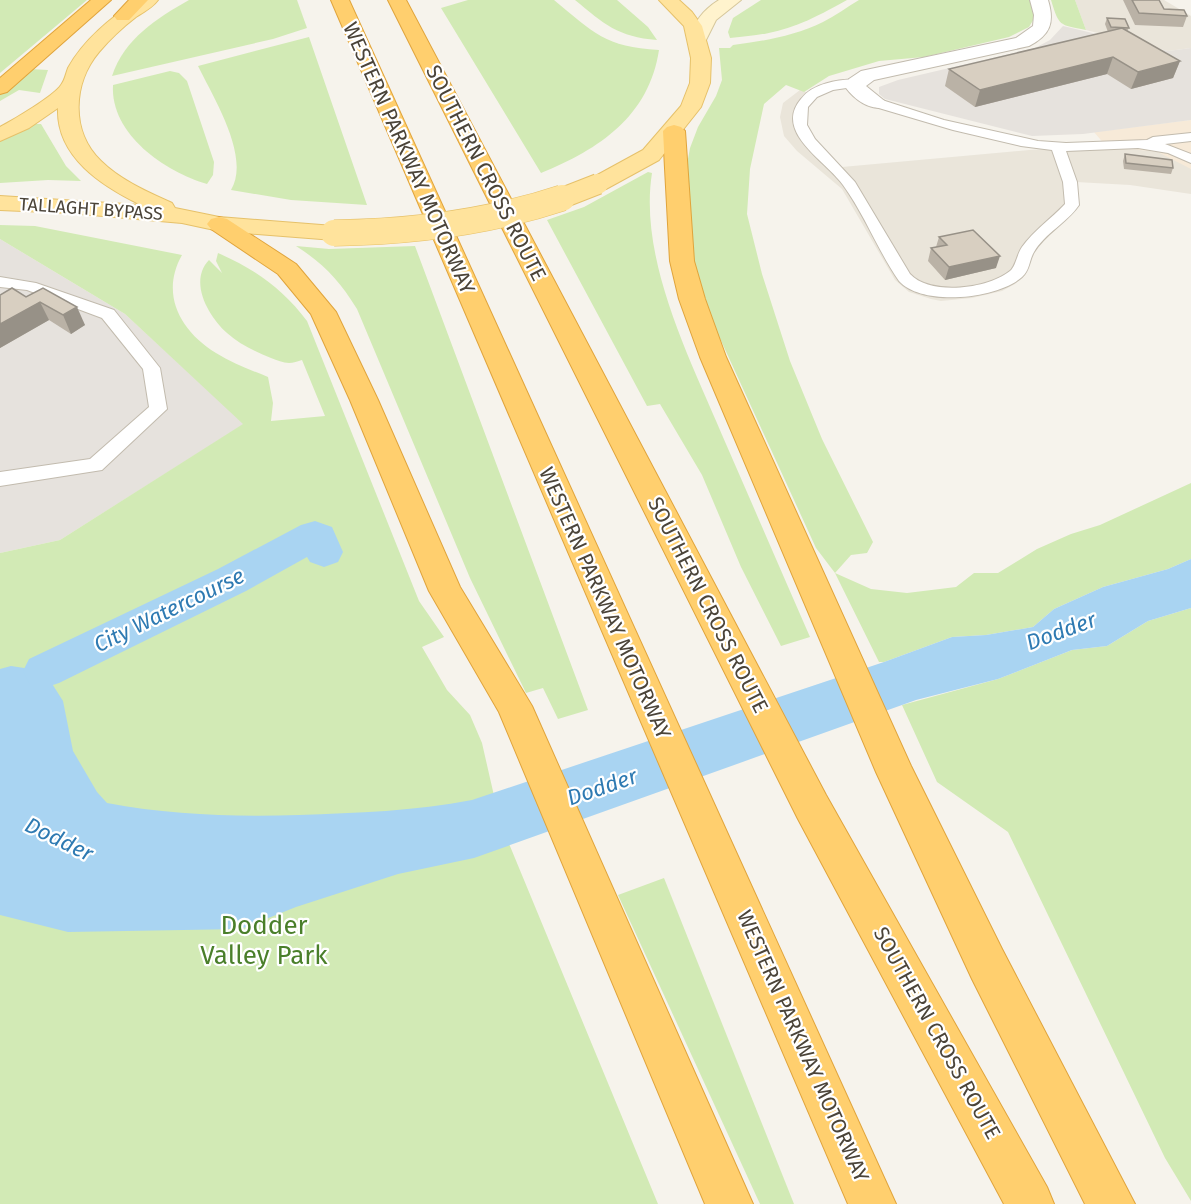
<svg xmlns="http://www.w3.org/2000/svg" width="1191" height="1204" viewBox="0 0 1191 1204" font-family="'Fira Sans',sans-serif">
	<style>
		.residential { fill: #eae5da }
		.commercial { fill: #f7ead8 }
		.industrial { fill: #e6e2dd }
		.green { fill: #d2eab5 }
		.water { fill: #a9d4f2 }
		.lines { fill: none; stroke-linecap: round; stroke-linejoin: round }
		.canal { fill: #a9d4f2; fill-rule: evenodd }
		.lane-casing { stroke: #c2bbae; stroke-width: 2 }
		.street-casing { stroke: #c2bbae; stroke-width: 2 }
		.secondary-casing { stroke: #d6c79b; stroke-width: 2 }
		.primary-casing { stroke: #e6c16a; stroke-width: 2 }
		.highway-casing { stroke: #e0a43c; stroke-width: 2 }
		.lane { fill: #fff; fill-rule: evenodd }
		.street { fill: #fff; fill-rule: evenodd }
		.secondary { fill: #fff3cd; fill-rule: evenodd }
		.primary { fill: #ffe39c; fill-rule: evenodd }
		.highway { fill: #ffcf6e; fill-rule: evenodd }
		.primary-bridge-far1-casing { stroke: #e6c16a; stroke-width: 22; stroke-linecap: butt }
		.primary-bridge-casing { stroke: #e6c16a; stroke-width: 27; stroke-linecap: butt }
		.primary-bridge-far1 { stroke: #ffe39c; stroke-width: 20 }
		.primary-bridge { stroke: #ffe39c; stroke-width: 26 }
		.wall { fill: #bab2a6 }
		.shaded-wall { fill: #979187 }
		.building { fill: #d8cfc1; stroke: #979187; stroke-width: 1.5 }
		.labels { text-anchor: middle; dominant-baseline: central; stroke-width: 4.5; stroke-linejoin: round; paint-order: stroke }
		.far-street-label { font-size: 18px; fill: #4b4439; stroke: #fff }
		.street-label { font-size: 21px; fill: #4b4439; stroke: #fff }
		.water-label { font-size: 22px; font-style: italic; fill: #2e7ab2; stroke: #fff }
		.near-park-label { font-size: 26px; fill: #4a7f2a; stroke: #fff }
	</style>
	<rect width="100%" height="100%" fill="#f6f3ec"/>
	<g class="residential">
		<polygon points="1075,0 1164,0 1191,16 1191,48 1168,51 1086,30"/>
		<polygon points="800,90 815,95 807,106 805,121 820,149 842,167 1029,150 1106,146 1158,152 1188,166 1191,169 1191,194 1130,185 1076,182 1076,194 1030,257 1023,275 1015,284 1002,291 972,298 941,301 931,299 909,292 895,280 842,189 797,151 784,136 780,117 783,103"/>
	</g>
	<polygon class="commercial" points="1191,120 1191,169 1158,152 1106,146 1094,132"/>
	<g class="industrial">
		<polygon points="1063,26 1168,51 1191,48 1191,120 1083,134 1032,136 885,99 879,94 879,87 898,80 1035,48 1050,40"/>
		<polygon points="0,239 125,314 244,424 60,540 0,553"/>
	</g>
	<g class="green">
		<polygon points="0,0 87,0 0,73"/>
		<path d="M189,0H297L307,28L273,39L112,76C124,39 157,18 189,0Z"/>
		<path d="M468,0H554C594,33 605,47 659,50C649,116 600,149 541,173L441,8Z"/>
		<path d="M575,0H617L648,27L657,40C618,37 604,24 575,0Z"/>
		<path d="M761,0H847C802,25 782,34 730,38L728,32L733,18Z"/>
		<path d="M859,0H1030L1035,17L1029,27L1009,37L924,57L879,61L829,76L804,92L786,85L764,104L750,169L747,214L762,274L790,361L822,439L873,542L867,553L851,555L835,573L871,589L907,593L956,587L974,573H998L1037,549L1071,534L1100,525L1191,483V559L1168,569L1103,587L1054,609L1033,627L986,635L952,637L884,662H879L835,573L816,548L696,286L685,175L690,148L698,127L716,96L722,80L719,48H730L733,45C764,41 794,36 823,22C835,16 847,7 859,0Z"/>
		<path d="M1051,0H1075L1086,30C1059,25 1059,26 1051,0Z"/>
		<path d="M309,37L367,205L291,200L231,190C251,157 213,97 198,66Z"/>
		<polygon points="30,69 48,70 40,93 19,90 0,101 0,93"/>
		<path d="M170,71L179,73L187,81L214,162L213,175L207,184C165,172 110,134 113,85Z"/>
		<polygon points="34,124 41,124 66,166 81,181 48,180 0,183 0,141"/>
		<path d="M648,172L652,173C638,261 693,365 726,444C754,508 782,573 810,637L781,646L741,567L702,475L660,404L647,406L547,220L584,207Z"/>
		<path d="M0,225L35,226L182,255C160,294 180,331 216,353C232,363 251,370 268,377L273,403L271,421L325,416L302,360C298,361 293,363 289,363C283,363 277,360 271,358C256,352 239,344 227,333C209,317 188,282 209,260L222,273L216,261L218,253C255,269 283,289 307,321L419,601L444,637L422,647L447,690L470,715L482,743L500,822L658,1204H0V553L60,540L243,424L125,314L0,239Z"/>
		<path d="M296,246L329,249L415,246L588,710L558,719L543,688L526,693L470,578L357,309C339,280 324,264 296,246Z"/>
		<polygon points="1191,608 1191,1201 1165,1158 1008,832 937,782 902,705 998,679 1072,650 1107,646 1148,621"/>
		<polygon points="664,878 794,1204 760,1204 618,895"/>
	</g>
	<path class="water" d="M1191,559V608L1148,621L1107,646L1072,650L998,679L916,700L474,858L398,874L296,907L241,929L68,932L0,915V669L11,666L44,671L63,701L73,751L97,792L107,803C170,815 235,817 299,815C357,813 415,811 472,800L884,662L952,637L986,635L1033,627L1054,609L1103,587L1168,569Z"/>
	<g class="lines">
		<polygon class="canal" points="315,521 332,527 343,552 338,562 324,567 310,562 307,557 246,591 59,683 44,688 29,683 23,671 29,659 218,569 301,525"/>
		<defs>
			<g id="lane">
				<path d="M856,79L860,80L862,83L860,86L833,90L817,97L808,107L807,125L815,139L855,182L910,274C930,296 988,289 1010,271C1016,266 1017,254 1022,247C1034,230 1051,219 1065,204L1063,182L1052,150L1021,146L953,130L872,106L871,103L872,100H882L944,120L1038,141L1066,143L1147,140L1153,137L1191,133V141L1165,144L1191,154V163L1168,153L1138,148L1066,151L1077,182L1079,205C1067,223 1045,233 1034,252C1029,260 1030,270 1022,277C998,299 922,307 899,281C878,251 865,215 843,185C826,161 773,132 801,99C813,83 837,80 856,79Z"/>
				<polygon points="0,277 36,283 114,310 160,368 167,409 102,470 0,486 0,472 90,459 149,407 143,369 102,318 27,290 0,287"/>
			</g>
			<path id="street" d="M1030,0H1048C1055,23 1050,35 1029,46L874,80L866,86L887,103L884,107C870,111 854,99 846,88L849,79L861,71L1016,38L1033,26L1034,15Z"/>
			<path id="secondary" d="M719,0H741L716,20L704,44H690L688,40C694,22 703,10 719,0Z"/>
			<g id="primary">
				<path d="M137,0H158C153,7 144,12 136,17C123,27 110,39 99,52C73,83 70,131 101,161C120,180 148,192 172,203L175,208L219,217L334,226L342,228L346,233L342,238L334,240L219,231L182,223L69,213L0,210V196L141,205C102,186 56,157 58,108L29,128L0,141V127C13,120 54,96 61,85C65,80 66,73 68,68C84,39 111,18 137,0Z"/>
				<polygon points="659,0 679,0 692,12 702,26 711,58 710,83 701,107 659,160 606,189 598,191 590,189 587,184 590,179 643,150 681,106 690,83 691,58 684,26"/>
			</g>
			<g id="highway">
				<polygon points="91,0 111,0 7,92 0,94 0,78"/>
				<polygon points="129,0 148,0 129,20 117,20 114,16"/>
				<polygon points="331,0 349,0 896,1204 848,1204"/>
				<polygon points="388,0 406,0 826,795 1047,1187 1054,1204 1004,1204 798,819"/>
				<polygon points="674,125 681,127 685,131 694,261 705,299 726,357 911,766 1002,949 1135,1204 1085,1204 972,979 876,772 700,357 679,299 670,261 663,131 667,127"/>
				<polygon points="219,217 227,219 296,264 336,312 378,400 460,587 532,706 753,1204 705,1204 499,712 429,591 350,400 311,314 278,274 211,229 207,224 211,219"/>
			</g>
		</defs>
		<use href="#lane" class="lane-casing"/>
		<use href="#street" class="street-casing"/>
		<use href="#secondary" class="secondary-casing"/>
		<use href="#primary" class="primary-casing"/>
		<use href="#highway" class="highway-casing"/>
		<use href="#lane" class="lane"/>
		<use href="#street" class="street"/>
		<use href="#secondary" class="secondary"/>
		<use href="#primary" class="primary"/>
		<use href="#highway" class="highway"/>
		<defs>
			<polyline id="primary-bridge-far1" points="557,200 598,184"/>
			<path id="primary-bridge" d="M334,233C412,232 487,223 562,198"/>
		</defs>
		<use href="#primary-bridge-far1" class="primary-bridge-far1-casing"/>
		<use href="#primary-bridge" class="primary-bridge-casing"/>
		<use href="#primary-bridge-far1" class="primary-bridge-far1"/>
		<use href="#primary-bridge" class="primary-bridge"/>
	</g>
	<g class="wall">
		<polygon points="1123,0 1159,0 1164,9 1187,16 1183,27 1135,25"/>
		<polygon points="1107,18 1129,28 1127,31 1180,61 1173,78 1131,89 1107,74 975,107 945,86 949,69 1108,32 1105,24"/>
		<polygon points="1125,154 1173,168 1171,174 1124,169 1123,161"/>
		<polygon points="939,237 996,268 945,280 928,261 931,248 936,247"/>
		<polygon points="43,288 85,325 71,334 49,320 0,348 0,295 26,297"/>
	</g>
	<g class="shaded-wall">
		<polygon points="1113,57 1107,74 975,107 980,90"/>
		<polygon points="1180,61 1173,78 1131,89 1138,72"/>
		<polygon points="1000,256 996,268 945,280 949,267"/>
		<polygon points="40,302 49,320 0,348 0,324"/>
		<polygon points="77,307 85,325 71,334 63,315"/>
	</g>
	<g class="building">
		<polygon points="1132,0 1159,0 1164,9 1184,10 1187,16 1139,13"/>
		<polygon points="1107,18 1125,19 1129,28 1111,27"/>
		<polygon points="1122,28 1180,61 1138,72 1113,57 980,90 949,69"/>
		<polygon points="1125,154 1172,160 1173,168 1126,163"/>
		<polygon points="973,230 1000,256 949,267 931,248 947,245 939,237"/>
		<polygon points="12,288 26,297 43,288 77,307 63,315 40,302 0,324 0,295"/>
	</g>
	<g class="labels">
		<g class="far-street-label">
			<text transform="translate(91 209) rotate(4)">TALLAGHT BYPASS</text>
		</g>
		<g class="street-label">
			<text transform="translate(409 158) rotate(66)">WESTERN PARKWAY MOTORWAY</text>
			<text transform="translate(486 173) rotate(63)">SOUTHERN CROSS ROUTE</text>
			<text transform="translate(605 603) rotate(66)">WESTERN PARKWAY MOTORWAY</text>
			<text transform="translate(708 605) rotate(63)">SOUTHERN CROSS ROUTE</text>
			<text transform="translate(937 1033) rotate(61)">SOUTHERN CROSS ROUTE</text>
			<text transform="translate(803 1046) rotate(66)">WESTERN PARKWAY MOTORWAY</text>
		</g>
		<g class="water-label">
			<text transform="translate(169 610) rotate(-26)">City Watercourse</text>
			<text transform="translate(1061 631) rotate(-20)">Dodder</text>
			<text transform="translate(602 787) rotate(-19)">Dodder</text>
			<text transform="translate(59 839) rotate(26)">Dodder</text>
		</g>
		<g class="near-park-label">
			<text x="264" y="925">Dodder<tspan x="264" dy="30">Valley Park</tspan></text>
		</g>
	</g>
</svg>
